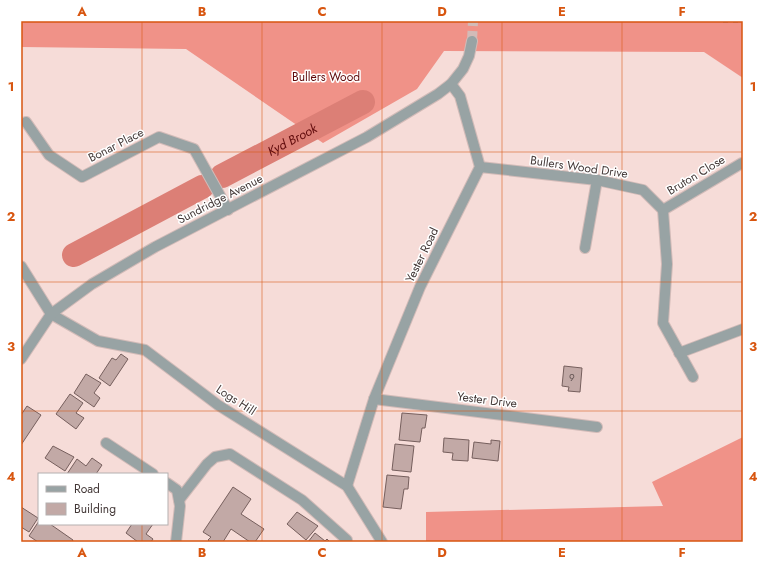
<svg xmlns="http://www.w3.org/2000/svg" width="764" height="563" viewBox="0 0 764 563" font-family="Jost,sans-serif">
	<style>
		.forest { fill: #f09288 }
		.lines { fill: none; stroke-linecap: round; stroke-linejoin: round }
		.river { stroke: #dc7f76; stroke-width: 24 }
		.building { fill: #c2a9a6; stroke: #765f5d }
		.minor-tunnel { stroke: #d2bbb8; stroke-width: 10; stroke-dasharray: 10 5; stroke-linecap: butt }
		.minor-casing { stroke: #d2bbb8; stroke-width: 12 }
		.minor { stroke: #98a3a4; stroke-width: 10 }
		.rail { stroke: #7b6c6a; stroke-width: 3; stroke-dasharray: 5 5; stroke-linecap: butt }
		.grid { fill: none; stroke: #d85610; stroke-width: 1; stroke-opacity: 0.55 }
		.labels { text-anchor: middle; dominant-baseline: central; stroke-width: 3; stroke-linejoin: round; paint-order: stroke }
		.number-label { font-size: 10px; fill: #635453 }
		.park-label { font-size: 12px; fill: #600b0c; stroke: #fff }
		.street-label { font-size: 12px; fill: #433837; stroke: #fff }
		.water-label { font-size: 13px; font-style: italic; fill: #600b0c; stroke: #fff }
		.neatline { fill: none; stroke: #d85610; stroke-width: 1.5 }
		.grid-label { font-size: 13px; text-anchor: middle; font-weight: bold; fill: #d85610 }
	</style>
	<rect width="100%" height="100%" fill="#f6dcd8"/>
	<g class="forest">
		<polygon points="21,21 743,21 743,78 704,52 444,51 417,89 323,143 186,49 21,47"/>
		<polygon points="743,437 743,542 426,542 426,512 663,506 652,482"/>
	</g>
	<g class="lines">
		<g class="river">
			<path id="s1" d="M222,176L363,102"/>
			<polyline points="74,255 202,187"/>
		</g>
	</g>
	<g class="building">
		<polygon points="121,354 128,359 110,386 99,378 112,358 116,360"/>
		<polygon points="564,366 582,368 580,392 568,391 569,387 562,386"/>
		<polygon points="86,374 101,383 94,393 100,398 94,407 74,393"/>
		<polygon points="70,394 83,403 76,413 84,418 76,429 56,414"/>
		<polygon points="27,406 41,415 21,445 21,415"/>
		<polygon points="402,413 427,415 425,428 422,428 420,442 399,440"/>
		<polygon points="444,438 469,440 468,461 452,460 453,453 443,452"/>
		<polygon points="491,440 500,441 498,461 472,458 474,442 491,444"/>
		<polygon points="395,444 414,446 411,472 392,470"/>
		<polygon points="53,446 74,457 65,471 45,458"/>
		<polygon points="92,458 102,465 96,474 67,474 77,459 86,466"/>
		<polygon points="387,475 409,477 408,489 404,489 401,509 383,507"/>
		<polygon points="233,487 251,499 241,514 264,529 255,542 250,542 231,529 223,542 210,542 208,540 211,537 203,532"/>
		<polygon points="21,507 38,518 29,532 21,527"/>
		<polygon points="297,512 318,526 306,540 287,524"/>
		<polygon points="39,521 39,524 50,524 73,540 72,542 38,542 29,536"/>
		<polygon points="132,524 153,524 146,534 153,539 151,542 138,542 126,533"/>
		<polygon points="315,533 325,541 327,539 330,542 308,542"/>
	</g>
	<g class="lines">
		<polyline class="minor-tunnel" points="472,41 473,21"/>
		<defs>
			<g id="minor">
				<polyline points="26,122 49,155 82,177 159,137 194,149 228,210"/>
				<polyline points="480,167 597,180 643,190 663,210 667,264 663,323 693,377"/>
				<polyline points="663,210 742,163"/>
				<polyline points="585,248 597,180"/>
				<polyline points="21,266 51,314 98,341 145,350 218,405 347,486 382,542"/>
				<polyline points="679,353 743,329"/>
				<polyline points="21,359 51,314 92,284 155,247 367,137 438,94 451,84 463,69 469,56 472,41"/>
				<polyline points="374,399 597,427"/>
				<polyline points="106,443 153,474"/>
				<polyline points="167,483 177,490 180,506 176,542"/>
				<polyline points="347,486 374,399 420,287 480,167 460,96 451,84"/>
				<polyline points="179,500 207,464 215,457 230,454 302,500 347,540"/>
			</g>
		</defs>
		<use href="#minor" class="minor-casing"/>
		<use href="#minor" class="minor"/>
		<polyline class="rail" points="723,21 743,21"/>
	</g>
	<path class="grid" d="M142,21V474M262,21V542M382,21V542M502,21V542M622,21V542M21,152H743M21,282H743M21,411H743M142,524V542"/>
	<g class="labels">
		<g class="number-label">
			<text x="572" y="377">9</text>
		</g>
		<g class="park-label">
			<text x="326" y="77">Bullers Wood</text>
		</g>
		<g class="street-label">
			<text transform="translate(116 145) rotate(-27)">Bonar Place</text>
			<text transform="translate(579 167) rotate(8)">Bullers Wood Drive</text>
			<text transform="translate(696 175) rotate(-31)">Bruton Close</text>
			<text transform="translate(220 199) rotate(-27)">Sundridge Avenue</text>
			<text transform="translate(422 255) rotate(-64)">Yester Road</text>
			<text transform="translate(236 400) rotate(33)">Logs Hill</text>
			<text transform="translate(487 400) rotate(7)">Yester Drive</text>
		</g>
		<g class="water-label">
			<text stroke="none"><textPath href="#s1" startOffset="79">Kyd Brook</textPath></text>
		</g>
	</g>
	<rect width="764" height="563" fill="none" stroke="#ffffff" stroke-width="44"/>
	<rect x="38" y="473" width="130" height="52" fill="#ffffff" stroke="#b4afaf"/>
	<rect x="46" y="486" width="20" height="6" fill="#98a3a4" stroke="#b4afaf"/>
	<text x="74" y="493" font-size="12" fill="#433837">Road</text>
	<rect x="46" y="503" width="20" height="12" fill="#c2a9a6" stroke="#b4afaf"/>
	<text x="74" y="513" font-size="12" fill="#433837">Building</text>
	<rect x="22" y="22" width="720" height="519" class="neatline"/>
	<g class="grid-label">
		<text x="82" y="16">A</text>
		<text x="202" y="16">B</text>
		<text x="322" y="16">C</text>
		<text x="442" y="16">D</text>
		<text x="562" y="16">E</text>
		<text x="682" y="16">F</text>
		<text x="11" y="91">1</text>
		<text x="753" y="91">1</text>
		<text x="11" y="221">2</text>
		<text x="753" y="221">2</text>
		<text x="11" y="351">3</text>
		<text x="753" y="351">3</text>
		<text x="11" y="481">4</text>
		<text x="753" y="481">4</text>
		<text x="82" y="557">A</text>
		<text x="202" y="557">B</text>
		<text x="322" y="557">C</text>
		<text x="442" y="557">D</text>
		<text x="562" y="557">E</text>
		<text x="682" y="557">F</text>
	</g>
</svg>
